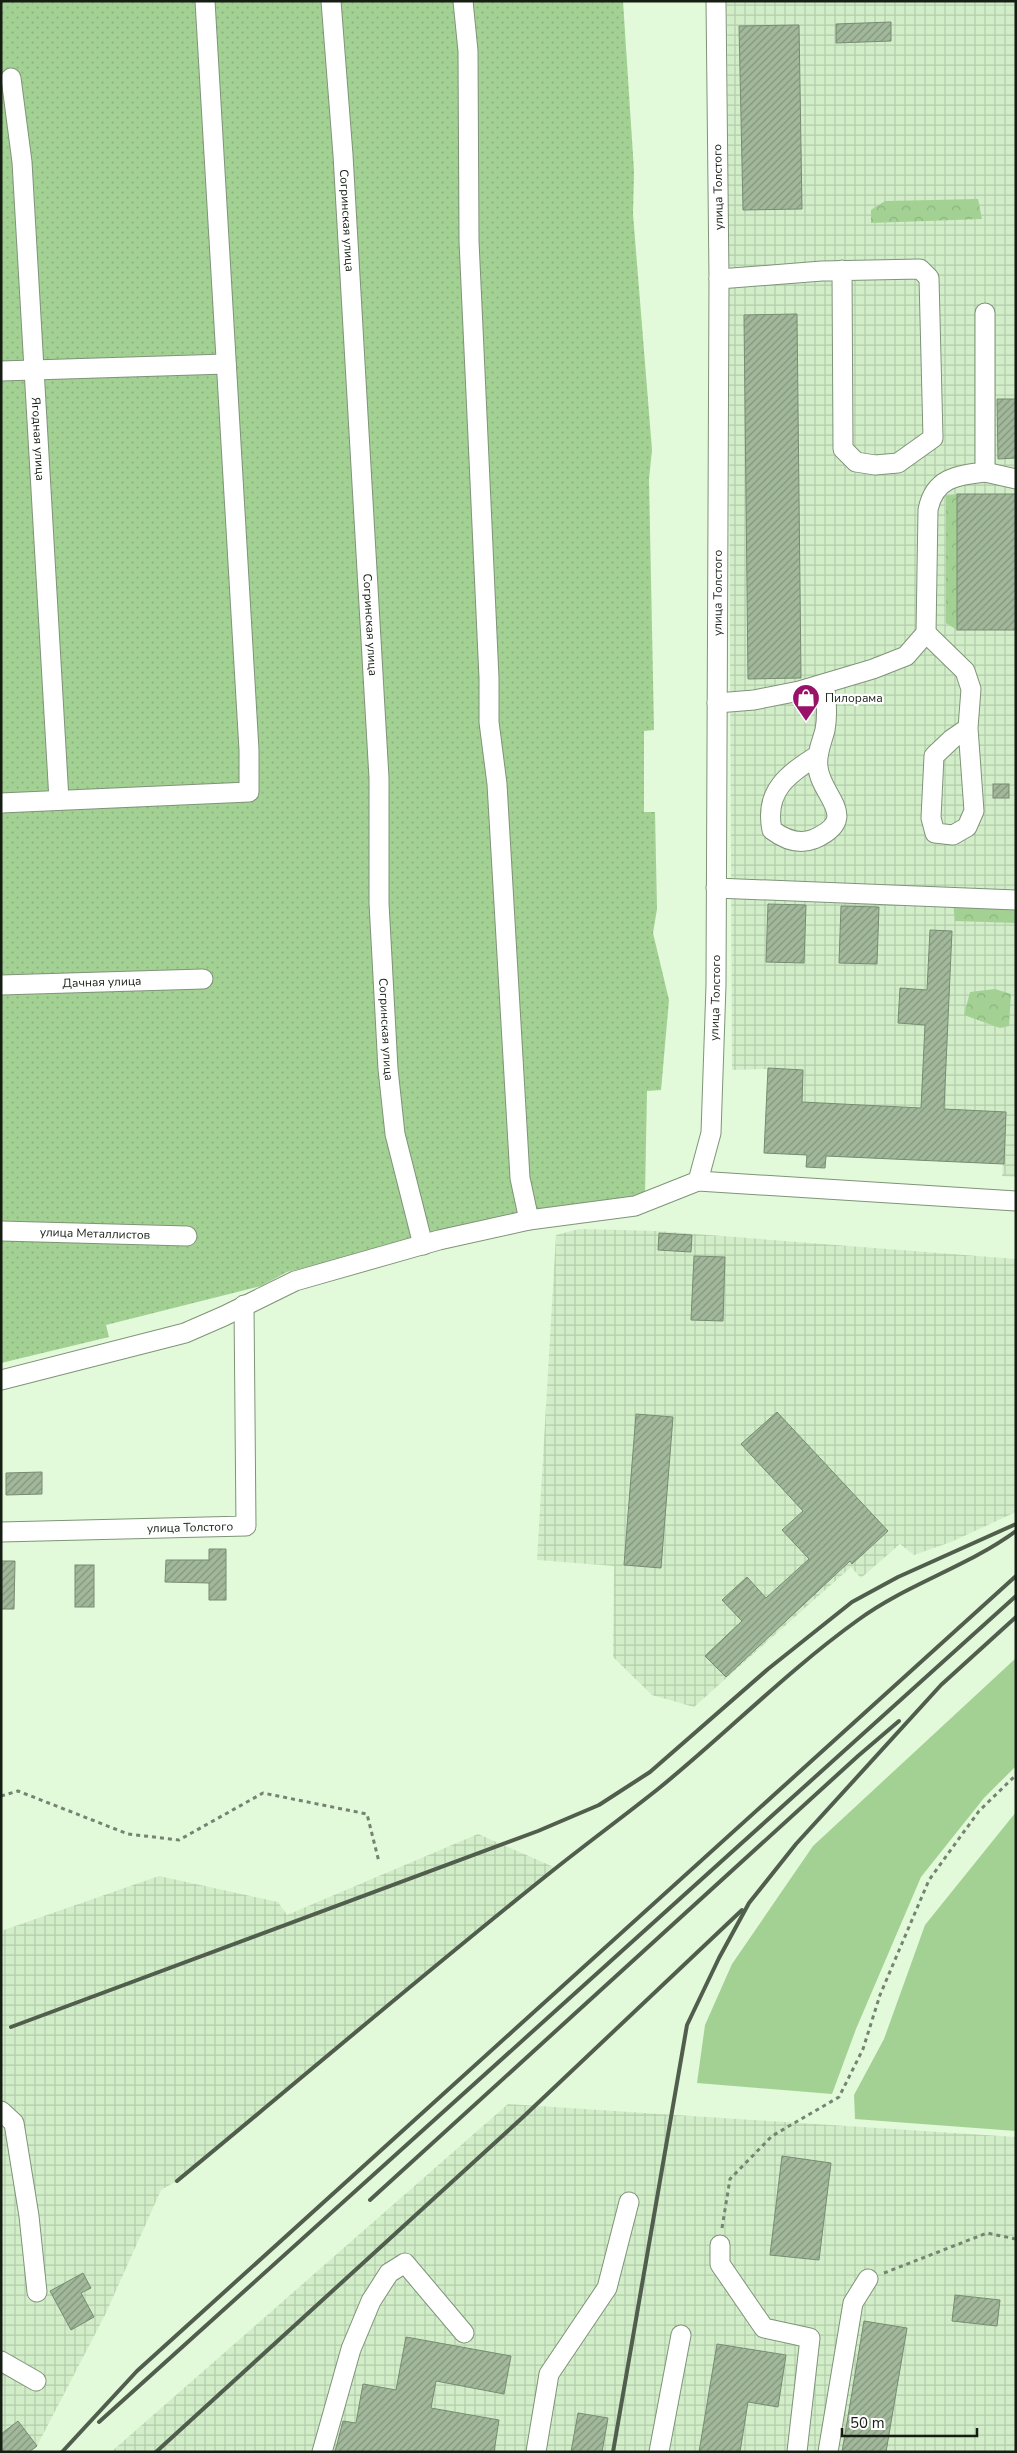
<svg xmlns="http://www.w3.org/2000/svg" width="1017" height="2453" viewBox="0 0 1017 2453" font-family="'Nunito Sans',sans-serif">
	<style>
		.industrial { fill: url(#industrial-grid) }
		.grass { fill: #a3d194 }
		.forest { fill: url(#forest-crowns) }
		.garden { fill: url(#garden-dots) }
		.building { fill: url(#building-hatch); stroke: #788c71 }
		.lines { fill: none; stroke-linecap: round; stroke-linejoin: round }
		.minor-casing { stroke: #7f9478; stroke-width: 21 }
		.path { stroke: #758470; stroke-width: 3; stroke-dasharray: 4 4; stroke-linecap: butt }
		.minor { stroke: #fff; stroke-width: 19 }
		.rail { stroke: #515d4d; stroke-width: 4 }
		.labels { text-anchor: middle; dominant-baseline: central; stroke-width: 4.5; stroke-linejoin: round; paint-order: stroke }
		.street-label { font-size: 12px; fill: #161e14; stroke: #fff }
		.poi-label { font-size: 12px; fill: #161e14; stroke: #fff; text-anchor: start }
	</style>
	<defs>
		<pattern id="industrial-grid" width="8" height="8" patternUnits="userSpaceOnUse" patternTransform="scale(1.25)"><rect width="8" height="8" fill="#d2eec9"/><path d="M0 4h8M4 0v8" fill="none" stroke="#b4ccac"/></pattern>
		<pattern id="forest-crowns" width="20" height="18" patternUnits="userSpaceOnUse" patternTransform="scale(1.25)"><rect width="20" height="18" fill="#a3d194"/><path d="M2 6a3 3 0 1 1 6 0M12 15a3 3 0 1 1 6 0" fill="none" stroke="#8cb37f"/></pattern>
		<pattern id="garden-dots" width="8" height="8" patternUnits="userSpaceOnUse" patternTransform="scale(1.25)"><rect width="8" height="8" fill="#a3d194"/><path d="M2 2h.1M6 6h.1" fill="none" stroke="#8cb37f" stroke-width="1.8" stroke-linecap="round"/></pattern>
		<pattern id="building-hatch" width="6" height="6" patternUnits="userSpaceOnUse" patternTransform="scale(1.25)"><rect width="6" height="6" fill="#a2b89b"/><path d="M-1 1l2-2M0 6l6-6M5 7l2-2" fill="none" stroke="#83957d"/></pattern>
	</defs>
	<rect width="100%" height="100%" fill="#e2f9da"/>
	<g class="industrial">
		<polygon points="727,1 1016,1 1016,1177 1002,1176 1003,1164 826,1156 806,1167 807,1155 764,1153 768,1069 732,1070"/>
		<polygon points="579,1229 658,1231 1016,1259 1016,1512 951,1542 914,1555 900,1544 861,1578 851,1567 694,1707 652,1695 613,1657 614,1566 537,1560 556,1235"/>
		<polygon points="478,1834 556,1868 177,2181 161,2190 105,2315 37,2446 32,2452 1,2452 1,1931 159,1876 278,1902 287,1915"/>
		<polygon points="508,2104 1016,2137 1016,2452 111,2452"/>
	</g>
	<g class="grass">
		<polygon points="1016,1658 1016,1766 984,1798 921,1877 856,2029 832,2094 697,2083 705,2025 732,1964 813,1846"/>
		<polygon points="1016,1812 1016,2131 855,2119 854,2095 884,2039 925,1925"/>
	</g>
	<g class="forest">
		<polygon points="978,199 982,219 871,223 871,210 885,201"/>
		<polygon points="957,494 957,630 946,623 946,496"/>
		<polygon points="953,903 1016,906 1016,923 955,921"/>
		<polygon points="995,989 1011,994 1009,1026 1000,1028 964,1015 970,992"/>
	</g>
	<polygon class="garden" points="1,1 623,1 634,171 633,214 652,450 649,479 654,730 644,731 644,812 655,812 657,909 653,933 669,1000 661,1090 647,1091 645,1195 384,1248 287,1272 261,1286 106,1325 109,1337 1,1363"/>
	<g class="building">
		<polygon points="891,22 891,41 836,43 836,24"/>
		<polygon points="799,25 802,209 743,210 739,26"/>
		<polygon points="797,314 801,678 748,679 744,315"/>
		<polygon points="997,399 1016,399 1016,458 998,459"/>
		<rect x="957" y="494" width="59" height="136"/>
		<rect x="993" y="784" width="16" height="14"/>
		<polygon points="768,904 806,905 804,963 766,962"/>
		<polygon points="841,906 879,907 877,964 839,963"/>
		<polygon points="930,930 952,931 944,1109 1006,1112 1004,1164 826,1156 825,1168 806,1167 807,1155 764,1153 768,1068 803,1070 802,1102 921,1108 925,1025 898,1023 900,988 927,990"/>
		<polygon points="659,1233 692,1235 691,1252 658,1250"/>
		<polygon points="694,1256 725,1257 723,1321 691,1320"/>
		<polygon points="777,1412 888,1531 852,1564 850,1561 726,1677 705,1656 742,1621 722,1600 747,1577 766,1598 809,1559 782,1530 803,1511 741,1444"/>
		<polygon points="636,1414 673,1417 661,1568 624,1565"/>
		<polygon points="42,1472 42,1494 6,1495 6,1473"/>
		<polygon points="209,1549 226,1549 226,1600 209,1600 209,1583 165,1582 166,1560 209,1560"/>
		<polygon points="1,1561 15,1561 14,1609 1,1609"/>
		<rect x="75" y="1565" width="19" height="42"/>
		<polygon points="782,2156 831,2163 819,2260 770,2255"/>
		<polygon points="83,2273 91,2288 81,2293 94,2317 71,2330 50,2291"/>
		<polygon points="955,2295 1000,2300 997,2326 952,2321"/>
		<polygon points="864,2321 907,2328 886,2452 842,2452"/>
		<polygon points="406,2337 511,2356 504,2394 436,2381 431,2408 499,2420 494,2452 335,2452 343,2421 356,2423 363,2384 396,2390"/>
		<polygon points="717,2344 786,2355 778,2407 748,2402 740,2452 699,2452"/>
		<polygon points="578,2413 608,2418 602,2452 571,2452"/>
		<polygon points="18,2421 37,2446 29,2452 1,2452 1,2434"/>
	</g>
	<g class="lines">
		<defs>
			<g id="minor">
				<path id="s1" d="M331,1L343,155L379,778V903L388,1069L395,1134L423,1245"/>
				<polyline points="463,1 468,51 469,241 489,678 489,722 497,784 520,1178 529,1220"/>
				<path id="s2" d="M11,78L22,162L59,800"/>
				<polyline points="719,279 822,271 920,269 929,278 933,438 898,463 875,465 856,462 843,449 842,270"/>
				<polyline points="1,371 226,364"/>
				<polyline points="985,472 1016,479"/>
				<polyline points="926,633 965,671 971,689 968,728 974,811 967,827 953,835 935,833 931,818 934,756 952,739 968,728"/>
				<path d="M717,703L754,700L799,691L873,669L906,656L926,633L928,510C934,478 957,475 985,472V313"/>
				<path d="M818,755C788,774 764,791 772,830C784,839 799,845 814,839C862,818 820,796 818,767C816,754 822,742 825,730C828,714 826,699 824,684"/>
				<polyline points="1,803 249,792 249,750 205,1"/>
				<polyline points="716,888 1016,900"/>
				<path id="s3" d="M1,985L203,979"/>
				<path id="s4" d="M698,1181L711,1133L716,985L719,279L716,1"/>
				<path id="s5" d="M1,1231L187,1236"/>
				<polyline points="1,1380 185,1333 224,1316 295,1281 439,1240 529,1220 635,1206 698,1181 1016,1201"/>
				<path id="s6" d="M1,1532L246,1526L244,1305"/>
				<polyline points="1,2111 14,2123 29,2216 37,2292"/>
				<polyline points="720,2245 720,2264 764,2328 810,2338 797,2452"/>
				<polyline points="1,2361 36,2381"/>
				<polyline points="322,2452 351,2349 371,2301 389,2273 405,2263 464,2333"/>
				<polyline points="536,2452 549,2374 607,2288 629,2202"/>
				<polyline points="659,2452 681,2335"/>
				<polyline points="828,2452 853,2303 868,2279"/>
			</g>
		</defs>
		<use href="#minor" class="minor-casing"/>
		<g class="path">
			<polyline points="1,1796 18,1791 128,1834 179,1840 263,1793 367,1814 379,1862"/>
			<polyline points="722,2228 730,2179 772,2136 839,2097 863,2049 880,1995 929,1880 979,1811 1016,1775"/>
			<polyline points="884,2273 987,2233 1016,2239"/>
		</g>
		<use href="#minor" class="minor"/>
		<g class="rail">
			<polyline points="11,2027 538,1831 599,1805 650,1772 768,1669 852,1602 898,1577 1016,1524"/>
			<path d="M177,2181C303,2077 428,1970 556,1868C590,1841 624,1816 658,1789C726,1734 787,1671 858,1620C907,1584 967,1567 1016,1531"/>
			<polyline points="370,2200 858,1756 899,1721"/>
			<polyline points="99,2422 1016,1596"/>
			<polyline points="62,2452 137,2371 1016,1576"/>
			<polyline points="156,2452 522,2118 742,1910"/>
			<polyline points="613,2452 687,2025 719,1958 749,1903 796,1844 941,1685 1016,1617"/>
		</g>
	</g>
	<defs>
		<symbol id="shop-pin" viewBox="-11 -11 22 30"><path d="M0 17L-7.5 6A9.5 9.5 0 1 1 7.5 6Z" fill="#981368" stroke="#fff"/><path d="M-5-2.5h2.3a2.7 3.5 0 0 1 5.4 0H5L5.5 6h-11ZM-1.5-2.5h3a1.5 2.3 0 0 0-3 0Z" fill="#fff"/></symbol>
	</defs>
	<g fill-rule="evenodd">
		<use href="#shop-pin" x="790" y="682" width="32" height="43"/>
	</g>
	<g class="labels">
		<g class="street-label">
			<text transform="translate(718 187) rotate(-91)">улица Толстого</text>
			<text stroke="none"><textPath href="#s1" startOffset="220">Согринская улица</textPath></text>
			<text stroke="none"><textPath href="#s2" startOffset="362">Ягодная улица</textPath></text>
			<text stroke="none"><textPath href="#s4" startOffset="590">улица Толстого</textPath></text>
			<text stroke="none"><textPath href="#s1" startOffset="625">Согринская улица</textPath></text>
			<text stroke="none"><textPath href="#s3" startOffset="101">Дачная улица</textPath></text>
			<text stroke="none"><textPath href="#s4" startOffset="185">улица Толстого</textPath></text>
			<text stroke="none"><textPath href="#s1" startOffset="1030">Согринская улица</textPath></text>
			<text stroke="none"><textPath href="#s5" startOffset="94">улица Металлистов</textPath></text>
			<text stroke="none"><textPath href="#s6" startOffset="189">улица Толстого</textPath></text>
		</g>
		<g class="poi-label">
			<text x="825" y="698">Пилорама</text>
		</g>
	</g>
	<rect width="1017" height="2453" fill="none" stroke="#161e14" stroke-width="5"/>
	<path d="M842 2428v8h135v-8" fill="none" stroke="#161e14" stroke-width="2.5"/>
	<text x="850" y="2428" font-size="15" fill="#161e14" stroke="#ffffff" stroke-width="4" paint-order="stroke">50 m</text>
</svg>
